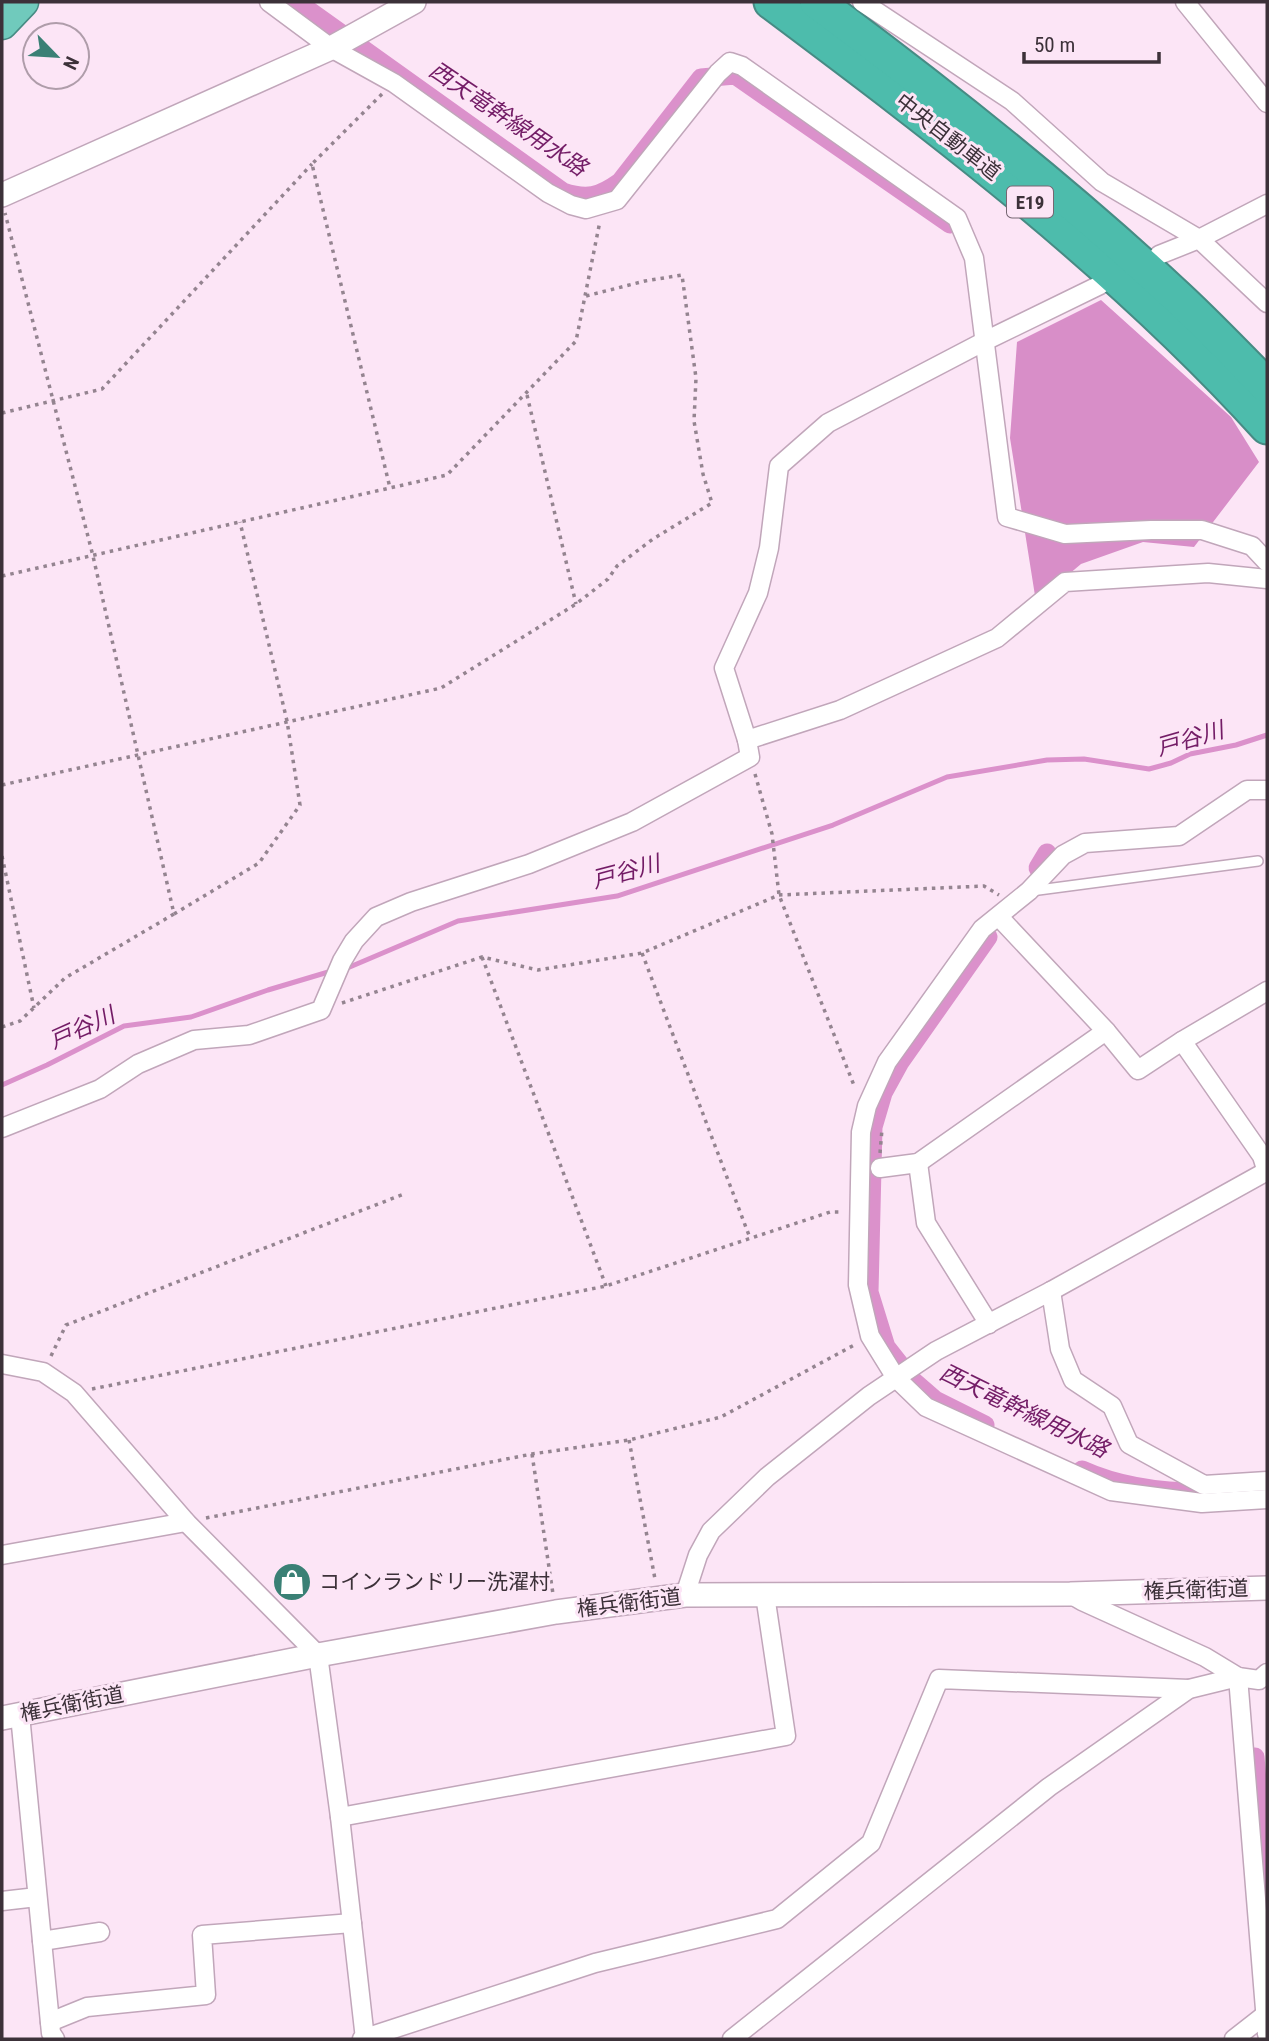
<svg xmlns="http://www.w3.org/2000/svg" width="1269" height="2041" viewBox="0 0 1269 2041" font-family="'Roboto Condensed','Noto Sans JP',sans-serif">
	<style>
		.forest { fill: #d88ec8 }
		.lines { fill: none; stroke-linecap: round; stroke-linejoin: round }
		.stream { stroke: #db91cb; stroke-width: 5 }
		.canal { stroke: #db91cb; stroke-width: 19 }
		.service-casing { stroke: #c1a6ba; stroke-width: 12 }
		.minor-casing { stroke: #c1a6ba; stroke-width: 21 }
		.tertiary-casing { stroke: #c1a6ba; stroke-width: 26 }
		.trunk-casing { stroke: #478b84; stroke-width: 33 }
		.motorway-casing { stroke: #478b84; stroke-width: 37 }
		.path { stroke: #948490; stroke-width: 3.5; stroke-dasharray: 3.5 5; stroke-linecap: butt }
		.service { stroke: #fff; stroke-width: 9 }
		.minor { stroke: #fff; stroke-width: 18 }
		.tertiary { stroke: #fff; stroke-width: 23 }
		.trunk { stroke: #70cabc; stroke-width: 30 }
		.motorway { stroke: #4dbcac; stroke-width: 33 }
		.labels { text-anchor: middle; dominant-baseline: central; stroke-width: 6; stroke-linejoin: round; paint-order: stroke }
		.shield { fill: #fce5f6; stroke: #766772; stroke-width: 2 }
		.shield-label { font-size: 19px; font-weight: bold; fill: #3c3139 }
		.street-label { font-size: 21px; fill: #3c3139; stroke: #fce5f6 }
		.poi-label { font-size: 21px; fill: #3c3139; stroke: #fce5f6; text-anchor: start }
		.water-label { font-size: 23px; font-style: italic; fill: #731c66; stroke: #fce5f6 }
	</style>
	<rect width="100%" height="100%" fill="#fce5f6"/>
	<polygon class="forest" points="1101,300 1231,417 1259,462 1194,547 1143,542 1081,564 1036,602 1010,438 1017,342"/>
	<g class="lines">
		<g class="stream">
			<polyline points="345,969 458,921 617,896 833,825 947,777 1047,760 1084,759 1149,769 1171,763 1190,754 1236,745 1267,735"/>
			<polyline points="2,1085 47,1065 124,1026 191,1017 268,990 335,970"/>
		</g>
		<g class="canal">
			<path d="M297,2L563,192C587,200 599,197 620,182L701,78L735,75L950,224"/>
			<polyline points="1038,868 1047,853"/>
			<polyline points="985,1425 935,1400 912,1380 886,1347 869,1292 873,1127 883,1093 900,1062 988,937"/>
			<path d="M1082,1470C1126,1490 1177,1494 1224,1492"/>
			<polyline points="1255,1757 1267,1897"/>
		</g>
		<defs>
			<polyline id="service" points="1031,891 1258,861"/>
			<g id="minor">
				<polyline points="269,2 331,48 394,83 548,193 571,205 586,209 617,200 718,73 730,62 742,66 957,218 974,258 1007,517 1065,534 1151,530 1202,530 1252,546 1267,562"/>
				<polyline points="862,2 1012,101 1102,182 1199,239 1267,303"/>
				<polyline points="1185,2 1267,103"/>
				<polyline points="1159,255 1199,239 1267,204"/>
				<polyline points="747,740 840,710 997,638 1065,582 1208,573 1267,579"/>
				<polyline points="1267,790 1247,790 1179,836 1085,843 1063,855 1029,891 982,929 887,1062 867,1106 861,1132 858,1285 870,1336 896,1378 926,1407 1111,1491 1202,1503 1267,1499"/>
				<polyline points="999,917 1106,1031 1138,1070 1182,1041 1262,1156 1267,1172"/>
				<polyline points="1182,1041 1267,991"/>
				<polyline points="2,1128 100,1089 138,1064 194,1040 249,1035 321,1010 342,961 354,941 376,917 411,902 529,864 632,822 750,757 747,740 724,668 758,593 769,548 779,466 828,423 985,341 1100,285"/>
				<polyline points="918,1163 926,1223 989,1324"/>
				<polyline points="880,1168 918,1163 1106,1031"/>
				<polyline points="1051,1291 1060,1349 1073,1380 1112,1406 1129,1444 1204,1485 1267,1481"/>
				<polyline points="2,1364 43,1372 74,1393 186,1522 318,1655 340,1817 365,2039"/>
				<polyline points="2,1555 186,1522"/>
				<polyline points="1070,1594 1082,1601 1205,1657 1238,1677 1259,1680 1267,1673"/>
				<polyline points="685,1595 698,1555 711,1531 767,1477 869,1396 936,1351 1051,1291 1267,1171"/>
				<polyline points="1238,1677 1267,2034"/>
				<polyline points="20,1715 42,1941 100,1932"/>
				<polyline points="340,1817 786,1736 765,1595"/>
				<polyline points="2,1901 37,1897"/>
				<polyline points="42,1941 51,2033 55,2039"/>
				<polyline points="50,2022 87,2007 206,1995 202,1935 352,1923"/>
				<polyline points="362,2039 595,1963 777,1919 871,1843 939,1679 1189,1689"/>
				<polyline points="732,2039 1049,1787 1189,1689 1238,1677"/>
				<polyline points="1234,2039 1266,2014"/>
			</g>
			<g id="tertiary">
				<polyline points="2,195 331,48 414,2"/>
				<polyline points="2,1718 318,1655 556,1612 685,1595 1070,1594 1267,1588"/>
			</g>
			<polyline id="trunk" points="2,24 23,2"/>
			<g id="motorway">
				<path d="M771,2C946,133 1120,265 1267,427"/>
				<path d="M817,2C940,93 1060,188 1172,292C1205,322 1236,355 1267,386"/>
			</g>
		</defs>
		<use href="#service" class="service-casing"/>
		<use href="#minor" class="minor-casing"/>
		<use href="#tertiary" class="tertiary-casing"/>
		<use href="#trunk" class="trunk-casing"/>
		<use href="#motorway" class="motorway-casing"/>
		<g class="path">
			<polyline points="382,94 312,164 390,488"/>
			<polyline points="527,395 576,604"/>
			<polyline points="2,413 102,389 312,164"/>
			<polyline points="2,576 447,475 576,341 600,221"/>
			<polyline points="755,774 772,834 779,895 855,1088"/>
			<polyline points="2,785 441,688 576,604 608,579 617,566 653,539 712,503 703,474 694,421 696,378 682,275 645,281 586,296"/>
			<polyline points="2,856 34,1008"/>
			<polyline points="174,914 259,863 300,805 287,721 240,522"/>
			<polyline points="642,953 750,1238"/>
			<polyline points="482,957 606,1286"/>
			<polyline points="342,1003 482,957 538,970 642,953 779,895 984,886 999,895"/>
			<polyline points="2,1027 20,1021 65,978 174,914 93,556 5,213"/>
			<polyline points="880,1153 882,1129"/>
			<polyline points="51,1356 66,1325 404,1194"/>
			<polyline points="92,1389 606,1286 830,1212 843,1212"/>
			<polyline points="629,1440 655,1579"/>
			<polyline points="532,1454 553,1594"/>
			<polyline points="206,1518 532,1454 629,1440 721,1417 856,1344"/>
		</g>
		<use href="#service" class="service"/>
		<use href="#minor" class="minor"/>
		<use href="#tertiary" class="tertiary"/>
		<use href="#trunk" class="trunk"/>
		<use href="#motorway" class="motorway"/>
	</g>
	<defs>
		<symbol id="shop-disc" viewBox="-11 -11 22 22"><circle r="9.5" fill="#3a8075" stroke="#fce5f6"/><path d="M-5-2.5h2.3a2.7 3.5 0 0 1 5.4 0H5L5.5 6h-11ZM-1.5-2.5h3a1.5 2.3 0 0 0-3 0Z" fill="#fff"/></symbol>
	</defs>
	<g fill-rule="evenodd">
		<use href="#shop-disc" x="270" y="1560" width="44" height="44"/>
	</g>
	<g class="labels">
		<rect class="shield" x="1007" y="186.5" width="46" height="31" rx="5"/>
		<g class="shield-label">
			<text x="1030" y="202">E19</text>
		</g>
		<g class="street-label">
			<text transform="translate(948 137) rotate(38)">中央自動車道</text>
			<text transform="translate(1196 1590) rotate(-2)">権兵衛街道</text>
			<text transform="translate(629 1603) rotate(-7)">権兵衛街道</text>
			<text transform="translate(72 1704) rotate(-11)">権兵衛街道</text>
		</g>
		<g class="poi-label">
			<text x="319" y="1582">コインランドリー洗濯村</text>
		</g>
		<g class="water-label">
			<text transform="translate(508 119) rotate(34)">西天竜幹線用水路</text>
			<text transform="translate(1190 739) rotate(-16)">戸谷川</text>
			<text transform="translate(626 872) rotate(-15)">戸谷川</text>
			<text transform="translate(82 1028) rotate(-24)">戸谷川</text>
			<text transform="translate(1024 1411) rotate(26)">西天竜幹線用水路</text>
		</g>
	</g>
	<rect width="1269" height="2041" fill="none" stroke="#3c3139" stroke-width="7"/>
	<g transform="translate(56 56) rotate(115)"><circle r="33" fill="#fce5f6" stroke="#af9daa" stroke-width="2"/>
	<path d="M0-5L12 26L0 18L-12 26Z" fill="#3a8075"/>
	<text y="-10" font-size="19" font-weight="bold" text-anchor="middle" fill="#3c3139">N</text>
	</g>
	<path d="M1024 52v10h135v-10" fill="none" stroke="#3c3139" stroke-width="3.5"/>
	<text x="1034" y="52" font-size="21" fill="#3c3139" stroke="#fce5f6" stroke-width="5" paint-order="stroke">50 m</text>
</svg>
